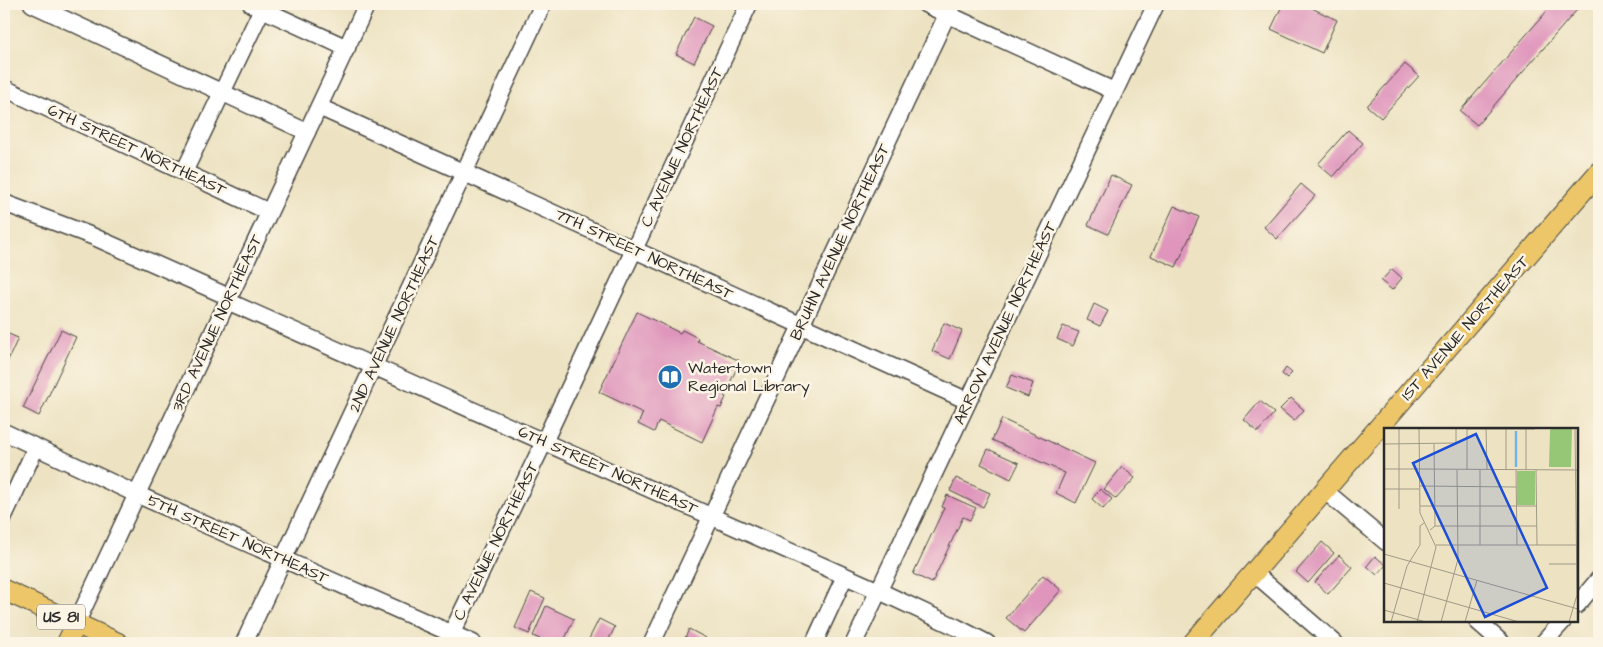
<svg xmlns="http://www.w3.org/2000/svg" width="1603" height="647" viewBox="0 0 1603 647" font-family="'Architects Daughter',sans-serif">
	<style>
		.building { fill: #df95bc }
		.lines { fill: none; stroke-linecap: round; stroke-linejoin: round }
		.minor-casing { stroke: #484742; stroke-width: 19 }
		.major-casing { stroke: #484742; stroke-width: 22 }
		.minor { stroke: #fff; stroke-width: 16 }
		.major { stroke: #ecc669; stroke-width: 20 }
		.labels { text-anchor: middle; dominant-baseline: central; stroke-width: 5; stroke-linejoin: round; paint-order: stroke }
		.shield { fill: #fcf5e5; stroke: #6a6863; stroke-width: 1 }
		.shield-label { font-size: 15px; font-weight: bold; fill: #2b2b2b }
		.street-label { font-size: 16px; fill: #2b2b2b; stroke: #fcf5e5 }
		.poi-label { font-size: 16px; fill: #2b2b2b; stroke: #fcf5e5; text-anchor: start }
		.inset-river { fill: none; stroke: #73b4e7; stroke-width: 2.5 }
		.inset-road { fill: none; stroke: #9f9986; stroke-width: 1 }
		.view { fill: #1d4ed8; fill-opacity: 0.15; stroke: #1d4ed8; stroke-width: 2.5 }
		.inset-edge { fill: none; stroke: #2b2b2b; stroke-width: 2.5 }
	</style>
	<rect width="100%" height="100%" fill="#fcf5e5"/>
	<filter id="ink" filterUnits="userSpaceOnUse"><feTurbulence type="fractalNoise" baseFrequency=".02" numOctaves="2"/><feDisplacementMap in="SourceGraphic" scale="10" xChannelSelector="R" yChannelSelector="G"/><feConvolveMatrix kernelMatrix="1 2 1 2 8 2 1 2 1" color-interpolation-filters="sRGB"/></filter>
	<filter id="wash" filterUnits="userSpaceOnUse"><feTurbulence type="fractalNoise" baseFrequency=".0096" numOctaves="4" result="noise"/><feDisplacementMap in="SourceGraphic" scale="20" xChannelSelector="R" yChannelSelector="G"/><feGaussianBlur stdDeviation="1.12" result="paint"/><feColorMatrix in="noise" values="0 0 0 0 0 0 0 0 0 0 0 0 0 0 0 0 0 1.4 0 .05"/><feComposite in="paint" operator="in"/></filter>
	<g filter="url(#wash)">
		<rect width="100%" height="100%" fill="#ede3c3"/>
		<g id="blocks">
			<g class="building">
				<polygon points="1283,4 1303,4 1337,20 1322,53 1271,29"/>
				<polygon points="1553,4 1582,4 1477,125 1460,111"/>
				<polygon points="694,17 712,26 694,63 676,54"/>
				<polygon points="1405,64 1419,76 1381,118 1367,106"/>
				<polygon points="1348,130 1363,143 1333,177 1318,164"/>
				<polygon points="1111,175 1132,185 1108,234 1088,225"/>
				<polygon points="1301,184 1315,196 1277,239 1264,227"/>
				<polygon points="1174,206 1199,217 1176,267 1151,256"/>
				<polygon points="1392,269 1402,278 1392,290 1381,281"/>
				<polygon points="1094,304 1108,311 1100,326 1087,320"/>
				<polygon points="637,312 680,333 682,330 698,338 697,341 740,361 724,396 726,397 721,408 718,407 702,442 659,421 654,432 638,424 643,413 599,392"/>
				<polygon points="944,323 962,331 950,359 932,351"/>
				<polygon points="1063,326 1079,332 1073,346 1057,339"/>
				<polygon points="61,330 76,337 39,416 23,408"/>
				<polygon points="4,332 18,338 4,369"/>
				<polygon points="1286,368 1292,373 1287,378 1282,374"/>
				<polygon points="1012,375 1033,383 1028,397 1006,388"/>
				<polygon points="1291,398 1304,410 1294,421 1280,409"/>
				<polygon points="1260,401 1274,413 1258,432 1244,420"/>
				<polygon points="1002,419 1095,463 1076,503 1056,493 1065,473 992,440"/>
				<polygon points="988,449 1019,463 1011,479 981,464"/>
				<polygon points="1122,467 1135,478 1116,499 1104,489"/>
				<polygon points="956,478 990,493 983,507 950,491"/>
				<polygon points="1100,489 1112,499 1103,509 1092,499"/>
				<polygon points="947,495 976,508 970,520 963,517 932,583 913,574 944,508 942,507"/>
				<polygon points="1322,542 1334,553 1308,583 1296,572"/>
				<polygon points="1339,555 1352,567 1328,594 1315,582"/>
				<polygon points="1375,556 1386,565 1377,575 1367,566"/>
				<polygon points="1043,575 1061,590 1024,633 1006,618"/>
				<polygon points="531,592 545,598 529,634 515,628"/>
				<polygon points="546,606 574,619 563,643 549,643 533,636"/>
				<polygon points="599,619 615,627 607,643 587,643"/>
				<polygon points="689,629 706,638 704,643 683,643"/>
			</g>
		</g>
	</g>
	<g filter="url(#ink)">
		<use href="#blocks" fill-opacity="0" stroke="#484742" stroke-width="1"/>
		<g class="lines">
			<defs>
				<g id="minor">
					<polyline points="32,4 307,132"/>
					<polyline points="251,4 347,48"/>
					<polyline points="925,4 1114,91"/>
					<polyline points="4,88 269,212"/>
					<polyline points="319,107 968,401"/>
					<polyline points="184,172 262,9"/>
					<polyline points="4,203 92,236 229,297"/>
					<polyline points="227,301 879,591 956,627 987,643"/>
					<polyline points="4,432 136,494 473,643"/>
					<polyline points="1325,491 1386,542"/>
					<polyline points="4,516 36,447"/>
					<polyline points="1254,573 1335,643"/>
					<polyline points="1577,605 1599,579"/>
					<polyline points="1477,621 1502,643"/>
					<polyline points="76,624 367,4"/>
					<polyline points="244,643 543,4"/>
					<polyline points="447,643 544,442 749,4"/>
					<polyline points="652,643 952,4"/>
					<polyline points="814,643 845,576"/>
					<polyline points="854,643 1156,4"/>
					<polyline points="1543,643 1563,621"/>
				</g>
				<g id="major">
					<polyline points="4,590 118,643"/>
					<polyline points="67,643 76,624"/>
					<polyline points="1193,643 1599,172"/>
				</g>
			</defs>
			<use href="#minor" class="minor-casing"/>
			<use href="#major" class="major-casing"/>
			<use href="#minor" class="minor"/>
			<use href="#major" class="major"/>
		</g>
	</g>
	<defs>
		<symbol id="library-disc" viewBox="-11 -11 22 22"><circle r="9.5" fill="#1f6fb2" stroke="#fcf5e5"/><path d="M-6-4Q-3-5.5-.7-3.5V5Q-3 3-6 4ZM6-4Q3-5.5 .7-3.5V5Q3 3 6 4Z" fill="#fff"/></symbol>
	</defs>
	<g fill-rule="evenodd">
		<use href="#library-disc" x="656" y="363" width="28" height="28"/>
	</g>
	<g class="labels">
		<rect class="shield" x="37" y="604.5" width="48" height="25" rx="4"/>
		<g class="shield-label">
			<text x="61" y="617">US 81</text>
		</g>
		<g class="street-label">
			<text transform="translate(682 147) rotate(-65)">C AVENUE NORTHEAST</text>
			<text transform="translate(137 150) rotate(25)">6TH STREET NORTHEAST</text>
			<text transform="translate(840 242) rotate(-65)">BRUHN AVENUE NORTHEAST</text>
			<text transform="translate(644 254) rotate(25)">7TH STREET NORTHEAST</text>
			<text transform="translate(217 323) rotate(-65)">3RD AVENUE NORTHEAST</text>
			<text transform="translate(1005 323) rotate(-65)">ARROW AVENUE NORTHEAST</text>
			<text transform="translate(394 324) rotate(-65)">2ND AVENUE NORTHEAST</text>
			<text transform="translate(1465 328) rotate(-49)">1ST AVENUE NORTHEAST</text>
			<text transform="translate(608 470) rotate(24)">6TH STREET NORTHEAST</text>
			<text transform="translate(238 539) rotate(24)">5TH STREET NORTHEAST</text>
			<text transform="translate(496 541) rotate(-64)">C AVENUE NORTHEAST</text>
		</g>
		<g class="poi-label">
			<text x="688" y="368">Watertown<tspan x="688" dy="18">Regional Library</tspan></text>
		</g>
	</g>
	<g transform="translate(1384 428)">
		<rect width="194" height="194" fill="#ede3c3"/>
		<path d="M169,0H188L187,39H165L166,2ZM133,43H151V77H133Z" fill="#96c777"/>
		<path class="inset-river" d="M132,3V39"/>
		<path class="inset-road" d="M102,0L103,42M142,0V42M83,1H151M0,16L72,15V0M50,16L51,98M0,41H35M35,41L194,42M83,42V0M96,42V117M122,42V0M132,42L133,117M152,42L153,117M36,58L132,59M0,61H35M36,78H153M15,81V0M46,102L51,98H153M52,117H193M0,126L194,181M165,136H192M0,155L135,194M0,182L42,194M7,194L23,138L36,117V98L40,95M33,194L52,119L36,85L35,0M57,194L74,131L73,42M81,194L93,152M185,194L193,167L191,0"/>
		<path class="view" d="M92,6L163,160L101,189L29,35Z"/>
		<rect width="194" height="194" class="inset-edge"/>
	</g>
	<rect width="1603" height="647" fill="none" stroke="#fcf5e5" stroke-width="20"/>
</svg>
